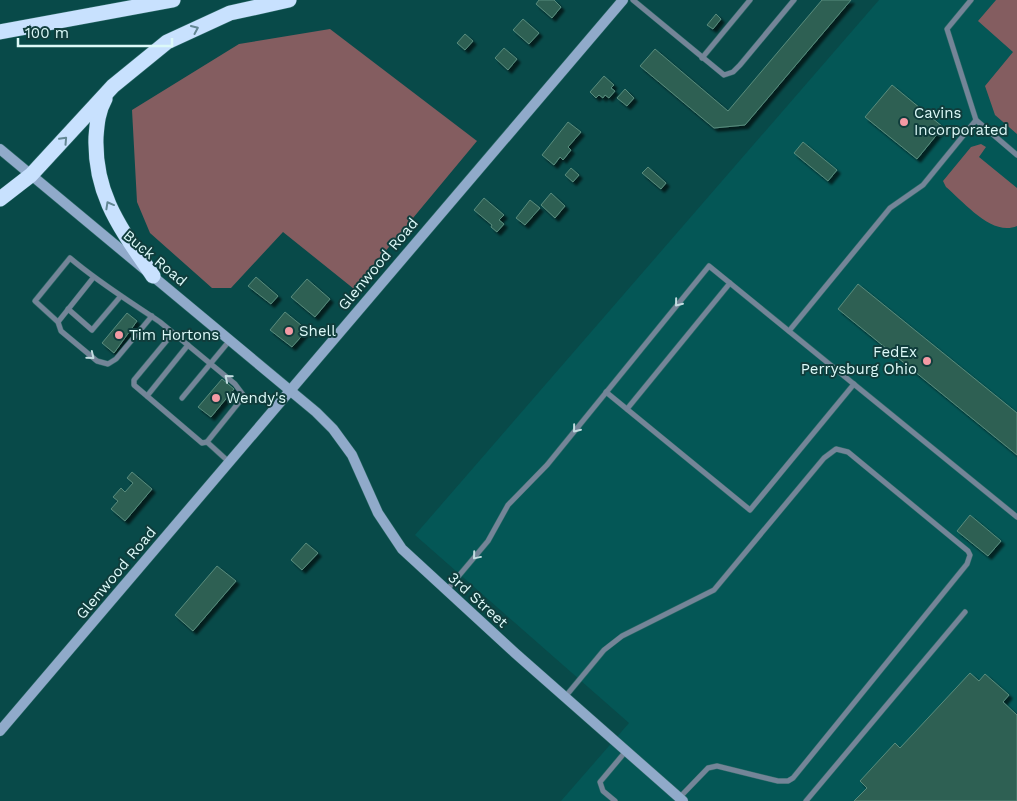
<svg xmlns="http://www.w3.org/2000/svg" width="1017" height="801" viewBox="0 0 1017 801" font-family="'Work Sans',sans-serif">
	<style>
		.built { fill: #045756 }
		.green { fill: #845d60 }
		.building { fill: #2e6153; stroke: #598c7d; filter: url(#shadow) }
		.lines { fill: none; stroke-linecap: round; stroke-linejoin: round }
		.lane-casing { stroke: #2e6a68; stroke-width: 6 }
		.secondary-casing { stroke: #2e6a68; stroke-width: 11 }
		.highway-casing { stroke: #2e6a68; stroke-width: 16 }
		.lane { stroke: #748598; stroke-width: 5 }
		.secondary { stroke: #90aaca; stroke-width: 10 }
		.highway { stroke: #c8e1fe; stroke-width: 15 }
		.oneway { stroke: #638793 }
		.oneway2 { stroke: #c2dce0 }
		.poi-dot { fill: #f49aa4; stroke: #103d3c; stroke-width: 2 }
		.labels { text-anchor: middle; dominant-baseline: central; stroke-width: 4; stroke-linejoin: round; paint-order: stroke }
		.poi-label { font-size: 15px; fill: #dcf9f8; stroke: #103d3c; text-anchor: start }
		.street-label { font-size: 15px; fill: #dcf9f8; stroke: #103d3c }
	</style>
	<defs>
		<filter id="shadow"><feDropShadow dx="3.5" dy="3.5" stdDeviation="1" flood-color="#0009"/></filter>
	</defs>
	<rect width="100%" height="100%" fill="#084a49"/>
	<polygon class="built" points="879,0 1017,0 1017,801 561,801 629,723 415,535"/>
	<g class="green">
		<polygon points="996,0 1017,0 1017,134 995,115 985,86 1013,52 978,21"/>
		<polygon points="330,29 477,141 354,289 283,232 231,288 212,288 150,233 137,202 132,110 239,44"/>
		<path d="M981,144L986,147L979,157L1017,188V226C992,237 964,202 946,187L943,181L971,147Z"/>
	</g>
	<g class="building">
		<polygon points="539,0 554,0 561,7 552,18 536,4"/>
		<polygon points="822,0 851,0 745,125 714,128 640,66 655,49 728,111"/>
		<polygon points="716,14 721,19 713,29 707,25"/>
		<polygon points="523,19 539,33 529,44 513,30"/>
		<polygon points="465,34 473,41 465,50 457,43"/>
		<polygon points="504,48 517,59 508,70 495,58"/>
		<polygon points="604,76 614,85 611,88 615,91 609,98 605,95 603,98 599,95 596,98 590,92"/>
		<polygon points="892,85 943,127 917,159 865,117"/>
		<polygon points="625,89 634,98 627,106 617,98"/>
		<polygon points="568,122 581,132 568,147 571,150 563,160 560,157 554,165 542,155"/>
		<polygon points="803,142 837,170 828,181 794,153"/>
		<polygon points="648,167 666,183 661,189 642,173"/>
		<polygon points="571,168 579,175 573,182 565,175"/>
		<polygon points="551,193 565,206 555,218 541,205"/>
		<polygon points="484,198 504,215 499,220 504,224 497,232 491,227 492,225 474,210"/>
		<polygon points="530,200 540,208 525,225 516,218"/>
		<polygon points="256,277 278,296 271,304 248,286"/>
		<polygon points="307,279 330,299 315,317 291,297"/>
		<polygon points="858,284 1017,413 1017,455 838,309"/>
		<polygon points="285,312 307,330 292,347 270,330"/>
		<polygon points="127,313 137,321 114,353 102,343"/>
		<polygon points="222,379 234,389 211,417 198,407"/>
		<polygon points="132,472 152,489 125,521 111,509 118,501 113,497 121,488 125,492 133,483 127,478"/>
		<polygon points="970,515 1001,541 988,556 957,531"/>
		<polygon points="306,543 318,553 302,570 291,560"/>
		<polygon points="217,566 236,581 193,631 175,615"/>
		<polygon points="970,673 979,681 985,674 1009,695 1003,702 1017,715 1017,801 854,801 867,788 860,781 895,743 900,748"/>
	</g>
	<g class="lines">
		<defs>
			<g id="lane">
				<polyline points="633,0 724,75 733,72 740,65 794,0"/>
				<polyline points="971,0 947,29 976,120"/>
				<polyline points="702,58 750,0"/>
				<polyline points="68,309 92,330 120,297"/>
				<path d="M152,316L116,359L108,364L97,361L61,331L58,322L35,301L70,258C98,282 129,301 160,322L235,384L244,396L207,442"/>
				<polyline points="58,322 93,278"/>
				<polyline points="789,331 890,208 923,185 976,120 1017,155"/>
				<polyline points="173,333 134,380 134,385 202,443 207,442 229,462"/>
				<polyline points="606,392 750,510 854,384"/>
				<polyline points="147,396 188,345"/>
				<polyline points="182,398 230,340"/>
				<polyline points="627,409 730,283"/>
				<polyline points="446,591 488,541 508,505 547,465 709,266 1017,517"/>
				<polyline points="565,697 604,650 622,636 714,590 824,458 836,449 848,452 968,551 970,555 967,564 793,778 788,781 778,781 717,766 708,768 679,798"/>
				<polyline points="615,801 603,791 600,782 626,751"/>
				<polyline points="806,801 965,612"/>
			</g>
			<g id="secondary">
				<polyline points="0,149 316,412 333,429 352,455 378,513 402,549 515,653 683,801"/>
				<polyline points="0,731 623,0"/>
			</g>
			<g id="highway">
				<polyline points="0,32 173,0"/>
				<path d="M105,99C98,111 97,124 96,137C94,196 122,230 153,276"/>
				<polyline points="0,199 31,175 113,86 167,42 230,13 289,0"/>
			</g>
		</defs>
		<use href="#lane" class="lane-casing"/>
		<use href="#secondary" class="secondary-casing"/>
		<use href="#highway" class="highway-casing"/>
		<use href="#lane" class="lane"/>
		<use href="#secondary" class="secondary"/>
		<use href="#highway" class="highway"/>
	</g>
	<defs><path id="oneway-chevron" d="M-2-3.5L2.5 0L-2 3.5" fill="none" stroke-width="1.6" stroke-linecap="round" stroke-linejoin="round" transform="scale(1.25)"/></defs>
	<g class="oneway">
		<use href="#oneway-chevron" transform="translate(195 29) rotate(-24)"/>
		<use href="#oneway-chevron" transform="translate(64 140) rotate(-47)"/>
		<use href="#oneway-chevron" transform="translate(109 205) rotate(-119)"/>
	</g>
	<g class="oneway2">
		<use href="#oneway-chevron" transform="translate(678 303) rotate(129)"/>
		<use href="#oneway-chevron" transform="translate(91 356) rotate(39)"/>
		<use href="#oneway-chevron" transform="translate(228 378) rotate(-140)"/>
		<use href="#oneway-chevron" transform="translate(576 429) rotate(129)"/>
		<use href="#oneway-chevron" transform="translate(476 556) rotate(130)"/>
	</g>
	<g class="poi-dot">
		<circle cx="904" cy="122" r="5"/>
		<circle cx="289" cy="331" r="5"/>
		<circle cx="119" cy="335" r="5"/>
		<circle cx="927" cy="361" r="5"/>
		<circle cx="216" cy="398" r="5"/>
	</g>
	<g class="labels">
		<g class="poi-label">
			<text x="914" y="113">Cavins<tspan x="914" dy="17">Incorporated</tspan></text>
			<text x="299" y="331">Shell</text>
			<text x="129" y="335">Tim Hortons</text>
			<text x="917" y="352" text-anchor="end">FedEx<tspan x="917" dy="17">Perrysburg Ohio</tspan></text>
			<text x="226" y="398">Wendy's</text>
		</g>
		<g class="street-label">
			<text transform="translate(155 258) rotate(40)">Buck Road</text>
			<text transform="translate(378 264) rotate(-50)">Glenwood Road</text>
			<text transform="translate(116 573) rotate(-50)">Glenwood Road</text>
			<text transform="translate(478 600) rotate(42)">3rd Street</text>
		</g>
	</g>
	<path d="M18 38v8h154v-8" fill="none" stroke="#dcf9f8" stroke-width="2.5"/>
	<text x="25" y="38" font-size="15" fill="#dcf9f8" stroke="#103d3c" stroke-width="4" paint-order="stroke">100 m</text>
</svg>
